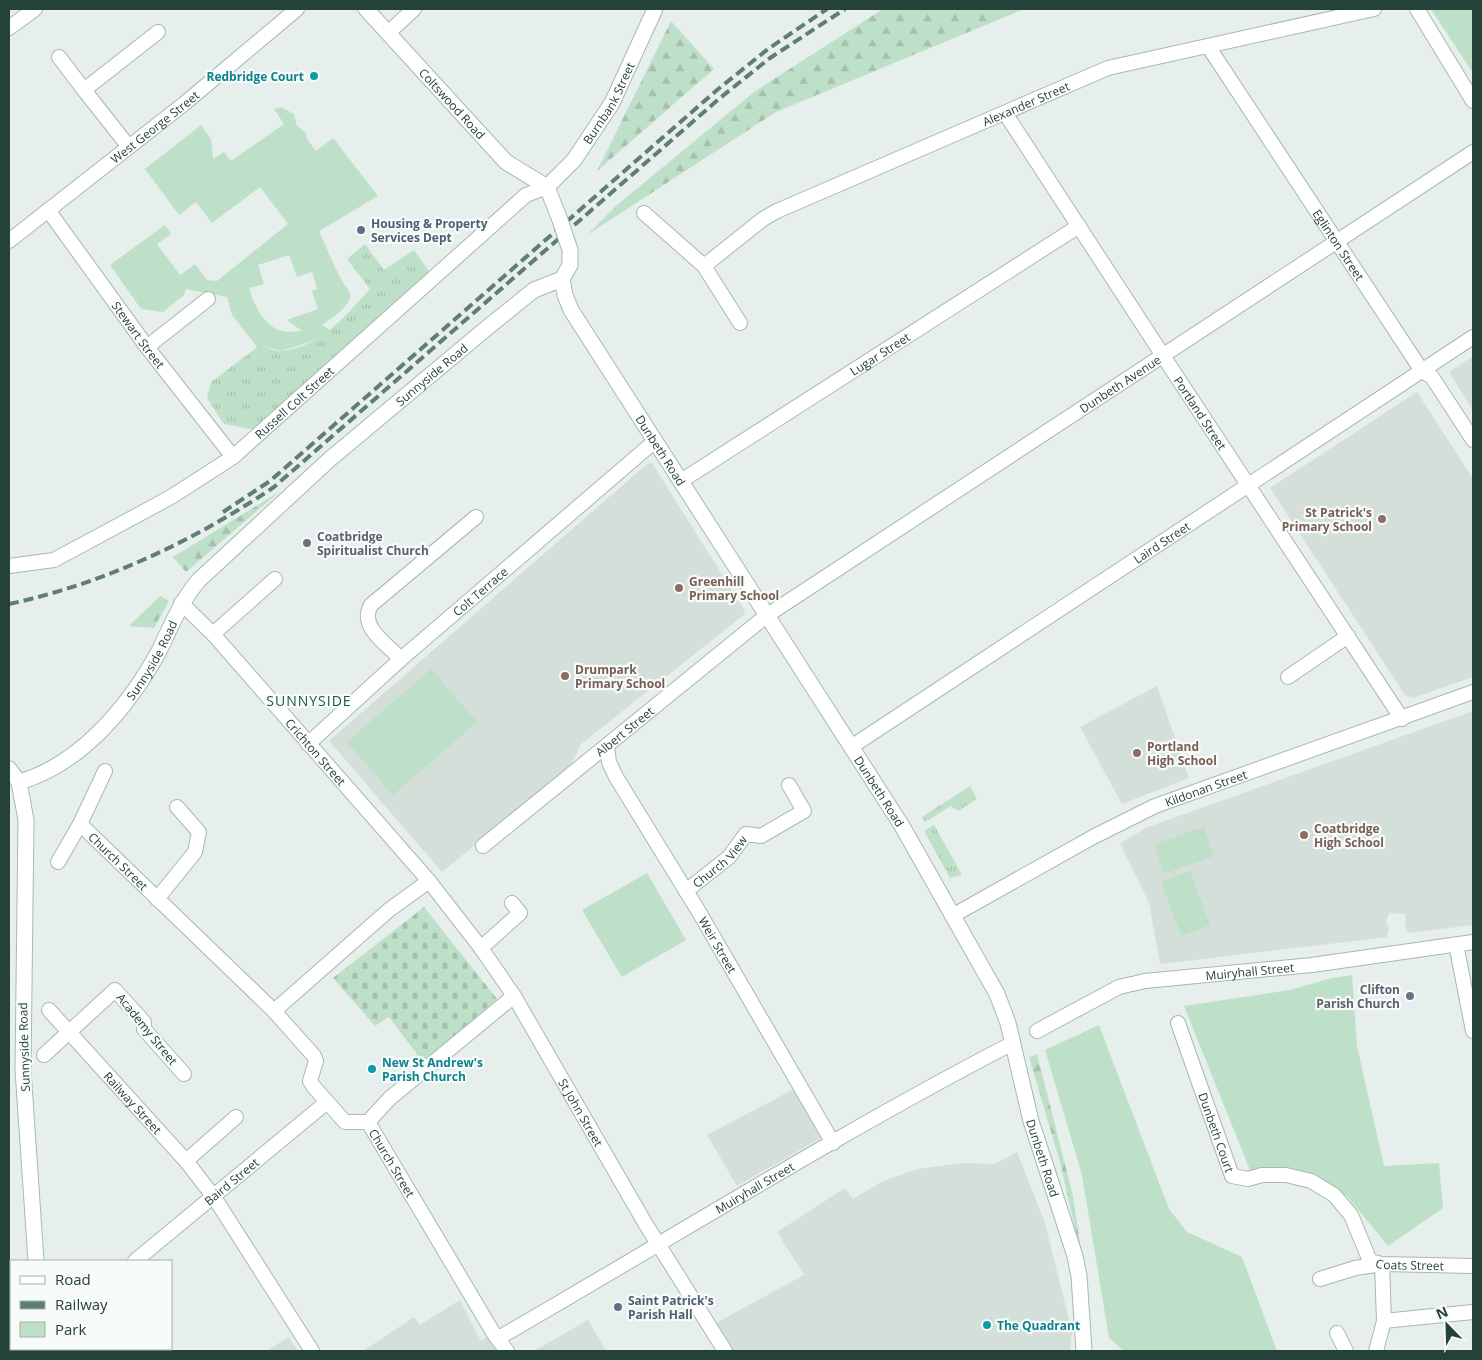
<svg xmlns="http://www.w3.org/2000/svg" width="1482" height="1360" viewBox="0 0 1482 1360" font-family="'Open Sans',sans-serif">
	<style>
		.built { fill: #d4dfda }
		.grass { fill: url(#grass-tufts) }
		.forest { fill: url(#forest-firs) }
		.cemetery { fill: url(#cemetery-stones) }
		.green { fill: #bfe0c8; fill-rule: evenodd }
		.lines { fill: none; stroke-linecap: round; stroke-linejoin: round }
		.minor-casing { stroke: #a8b8b2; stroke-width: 16 }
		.tertiary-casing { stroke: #a8b8b2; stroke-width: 17 }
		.secondary-casing { stroke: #a4bbb3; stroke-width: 17 }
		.minor { stroke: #fff; stroke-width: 14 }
		.tertiary { stroke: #fff; stroke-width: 15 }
		.secondary { stroke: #fff; stroke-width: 15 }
		.rail { stroke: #5f7d75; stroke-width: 4; stroke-dasharray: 10 5; stroke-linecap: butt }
		.secondary-bridge-casing { stroke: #a4bbb3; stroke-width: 17; stroke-linecap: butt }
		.secondary-bridge { stroke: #fff; stroke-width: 15 }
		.culture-dot { fill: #0f9aa8; stroke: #f7fbf9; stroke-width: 2 }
		.service-dot { fill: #5c6f8a; stroke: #f7fbf9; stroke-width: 2 }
		.education-dot { fill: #8d6e63; stroke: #f7fbf9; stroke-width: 2 }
		.worship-dot { fill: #6b7280; stroke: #f7fbf9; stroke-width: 2 }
		.labels { text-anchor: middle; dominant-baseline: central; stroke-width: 4.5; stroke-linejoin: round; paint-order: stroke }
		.culture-label { font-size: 12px; font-weight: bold; fill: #0d838f; stroke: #f7fbf9; text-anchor: start }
		.street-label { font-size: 12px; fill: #24423a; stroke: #f7fbf9 }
		.service-label { font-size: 12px; font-weight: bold; fill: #4e5e75; stroke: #f7fbf9; text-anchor: start }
		.education-label { font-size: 12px; font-weight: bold; fill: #785e54; stroke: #f7fbf9; text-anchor: start }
		.worship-label { font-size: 12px; font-weight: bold; fill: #5b616d; stroke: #f7fbf9; text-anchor: start }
		.neighbourhood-label { font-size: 14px; letter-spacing: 1px; fill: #1f5548; stroke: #f7fbf9 }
	</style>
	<defs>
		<pattern id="grass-tufts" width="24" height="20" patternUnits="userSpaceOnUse" patternTransform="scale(1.25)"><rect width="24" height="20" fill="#bfe0c8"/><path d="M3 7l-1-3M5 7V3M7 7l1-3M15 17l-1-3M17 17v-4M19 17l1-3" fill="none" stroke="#a4c1ad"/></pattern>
		<pattern id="forest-firs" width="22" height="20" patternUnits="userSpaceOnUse" patternTransform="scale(1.25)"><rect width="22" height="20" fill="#bfe0c8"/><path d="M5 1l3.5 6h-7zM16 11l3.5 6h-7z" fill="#a4c1ad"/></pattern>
		<pattern id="cemetery-stones" width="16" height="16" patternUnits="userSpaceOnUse" patternTransform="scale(1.25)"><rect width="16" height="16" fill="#bfe0c8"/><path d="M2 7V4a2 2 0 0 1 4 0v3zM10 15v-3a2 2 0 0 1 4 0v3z" fill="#a4c1ad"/></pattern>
	</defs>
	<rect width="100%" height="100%" fill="#e6efeb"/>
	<g class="built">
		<polygon points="1473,356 1473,411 1449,372"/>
		<polygon points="1417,392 1473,479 1473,677 1413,698 1405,695 1270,488"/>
		<polygon points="652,463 745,611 744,615 581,744 570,767 442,872 329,741 647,464"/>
		<polygon points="1157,686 1189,778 1122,804 1080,727"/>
		<polygon points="1473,711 1473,925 1408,933 1405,923 1406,914 1389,913 1386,921 1389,929 1387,937 1160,964 1149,903 1120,843 1148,827"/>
		<polygon points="796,1088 821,1138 737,1186 707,1135"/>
		<polygon points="1017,1152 1045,1223 1072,1331 1070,1351 721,1351 707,1328 804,1275 777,1232 845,1188 853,1199 883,1181 918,1169 962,1163 995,1164"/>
		<polygon points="460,1300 481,1341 495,1333 507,1351 363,1351 414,1317 420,1325"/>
		<polygon points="588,1320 606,1351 534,1351"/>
		<polygon points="288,1337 298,1351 267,1351"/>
	</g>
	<g class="grass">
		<path d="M365,244L384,270L414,250L433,277L261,431L224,424L207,398L211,382L260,345C266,347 276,352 282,351C322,346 345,316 370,289L347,259Z"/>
		<polygon points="970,786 977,799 958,811 951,806 925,822 922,817"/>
		<polygon points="934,825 962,875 950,878 924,831"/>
	</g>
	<g class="forest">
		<polygon points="883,9 1024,9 776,112 587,235 616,206 754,92"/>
		<polygon points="671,21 714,69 597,171"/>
		<polygon points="279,492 186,572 173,557"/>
		<polygon points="160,596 169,601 154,628 129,626"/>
		<polygon points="9,843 10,848 9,1049"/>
		<polygon points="1037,1054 1073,1196 1083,1264 1060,1162 1029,1057"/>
	</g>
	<polygon class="cemetery" points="424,907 497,999 423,1062 389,1017 375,1026 333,978"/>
	<g class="green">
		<polygon points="1431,9 1473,9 1473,73"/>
		<path d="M281,107L294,114L297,126L306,133L307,139L316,151L333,138L378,196L319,231C327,249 334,267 344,284C347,288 351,293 350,298C346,309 331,319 322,325L331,331L316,340L281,351L260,345L257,347L232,315L227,297L186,289L184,295L163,312L141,309L110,265L165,225L171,234L157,244L180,275L195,264L207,280L217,281L288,224L260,187L212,223L196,202L179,215L145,169L201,125L211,139L213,159L224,152L231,161L284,124L274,109ZM289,255L297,277L312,272L317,289L312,291L318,309L287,320L302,331C296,331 287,333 282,331C263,326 254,304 249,288L264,284L258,265Z"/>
		<polygon points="431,669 477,722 393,795 347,742"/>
		<polygon points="1204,827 1214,856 1164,874 1154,844"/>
		<polygon points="1190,871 1210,925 1181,936 1161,882"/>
		<polygon points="647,873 686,940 622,977 582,910"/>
		<polygon points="1352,975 1357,1046 1384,1166 1439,1163 1443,1208 1388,1246 1346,1195 1252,1175 1184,1006 1290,990 1328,979"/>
		<polygon points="1099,1025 1169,1209 1187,1232 1242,1257 1277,1351 1124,1351 1109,1338 1082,1175 1045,1050"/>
	</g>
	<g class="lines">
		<defs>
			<g id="minor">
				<polyline points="1417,9 1473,101"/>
				<polyline points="9,28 35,9"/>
				<polyline points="388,33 414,9"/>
				<path id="s1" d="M1208,46L1422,371L1432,377L1473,440"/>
				<polyline points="59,57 84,90"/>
				<path id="s2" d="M1005,113C1136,316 1269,517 1402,719"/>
				<polyline points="129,147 84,90 158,32"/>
				<path id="s3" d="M48,210L147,347L233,457"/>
				<polyline points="644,213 704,266"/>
				<path id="s4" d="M9,241L185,103L297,9"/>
				<path id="s5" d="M740,323L704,266L763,219L777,211L1108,68L1374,9"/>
				<polyline points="147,347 208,299"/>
				<path id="s6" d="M681,481L1079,226"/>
				<path id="s7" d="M9,566L54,560L171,497L233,457L526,195L547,187"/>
				<path id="s8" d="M181,603L213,634L429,881L481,948L514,996L645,1223L725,1351"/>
				<polyline points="213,634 275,579"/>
				<path d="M401,659C388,645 358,627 371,605L476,517"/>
				<polyline points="1288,677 1348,636"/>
				<path id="s9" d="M308,744L401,659L655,441"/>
				<path id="s10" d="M607,746L609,762L616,777L699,912L833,1143"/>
				<path id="s11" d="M851,747L1473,337"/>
				<path id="s12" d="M105,771L80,824L274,1011L314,1056L316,1061L310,1081L313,1086L345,1122H368L494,1334L507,1351"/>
				<path id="s13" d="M483,846L766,616L1473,152"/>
				<polyline points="58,862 80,824"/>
				<path id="s14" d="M686,891L729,857L746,834L761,836L804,811L789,785"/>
				<polyline points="157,899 195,852 199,832 177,807"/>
				<path id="s15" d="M952,916L1093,837L1155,806L1473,692"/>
				<polyline points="1456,944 1473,1031"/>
				<polyline points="481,948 520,913 512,903"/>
				<path id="s16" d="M49,1010L186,1161L214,1197L312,1351"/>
				<polyline points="274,1011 389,910 429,881"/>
				<path id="s17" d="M1178,1023L1232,1176L1248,1179L1262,1175H1286L1311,1181L1334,1195L1351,1215L1370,1261L1382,1264L1473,1266"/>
				<path id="s18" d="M1037,1031L1119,987L1145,981L1312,965L1473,942"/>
				<polyline points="44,1055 115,990 144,1022 144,1029 184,1074"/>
				<polyline points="368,1122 389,1099 514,996"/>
				<polyline points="186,1161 236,1117"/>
				<path id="s19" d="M135,1261L327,1102"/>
				<polyline points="1320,1279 1355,1268 1382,1264 1384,1321"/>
				<polyline points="1337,1333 1346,1351"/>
				<path id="s20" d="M497,1336H502C672,1238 839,1133 1013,1043"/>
				<polyline points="1376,1351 1384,1321 1473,1312"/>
			</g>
			<polyline id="tertiary" points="9,769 19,782"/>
			<g id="secondary">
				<path id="s21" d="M366,9L506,162L547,187"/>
				<path id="s22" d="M547,187L574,160L612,103L655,9"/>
				<polyline points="547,187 560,220"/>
				<path id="s23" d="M562,279L565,295L571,310L902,826L997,994L1008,1023L1031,1121L1075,1256L1079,1276L1084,1351"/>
				<path id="s24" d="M36,1261L23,1070L26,820L19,782C80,765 128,707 158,653C171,627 180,602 199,580L330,459L488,327L534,290L562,279L570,265V250"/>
				<polyline points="41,1349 41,1351"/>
			</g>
		</defs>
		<use href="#minor" class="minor-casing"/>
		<use href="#tertiary" class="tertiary-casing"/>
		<use href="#secondary" class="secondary-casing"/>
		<use href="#minor" class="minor"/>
		<use href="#tertiary" class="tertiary"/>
		<use href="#secondary" class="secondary"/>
		<g class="rail">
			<polyline points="223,512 270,481 717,90 768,49 827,9"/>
			<path d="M9,604C103,584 194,541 274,487L720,98L770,58L845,9"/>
		</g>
		<defs>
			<polyline id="secondary-bridge" points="560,220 570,250"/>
		</defs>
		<use href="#secondary-bridge" class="secondary-bridge-casing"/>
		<use href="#secondary-bridge" class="secondary-bridge"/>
	</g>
	<g class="culture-dot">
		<circle cx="314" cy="76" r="5"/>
		<circle cx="372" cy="1069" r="5"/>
		<circle cx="987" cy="1325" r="5"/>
	</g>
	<g class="service-dot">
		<circle cx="361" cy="230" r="5"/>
		<circle cx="618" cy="1307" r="5"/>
	</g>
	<g class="education-dot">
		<circle cx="1382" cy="519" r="5"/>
		<circle cx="679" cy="588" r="5"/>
		<circle cx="565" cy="676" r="5"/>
		<circle cx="1137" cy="753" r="5"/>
		<circle cx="1304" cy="835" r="5"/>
	</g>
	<g class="worship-dot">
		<circle cx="307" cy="543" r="5"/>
		<circle cx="1410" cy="996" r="5"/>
	</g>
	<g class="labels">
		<g class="culture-label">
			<text x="304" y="76" text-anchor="end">Redbridge Court</text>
			<text x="382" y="1062">New St Andrew's<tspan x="382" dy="14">Parish Church</tspan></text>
			<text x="997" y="1325">The Quadrant</text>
		</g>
		<g class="street-label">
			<text stroke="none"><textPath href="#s22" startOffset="105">Burnbank Street</textPath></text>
			<text stroke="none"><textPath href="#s21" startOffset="128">Coltswood Road</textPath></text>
			<text stroke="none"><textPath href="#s5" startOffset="430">Alexander Street</textPath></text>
			<text stroke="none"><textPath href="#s4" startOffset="185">West George Street</textPath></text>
			<text stroke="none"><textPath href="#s1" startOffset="238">Eglinton Street</textPath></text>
			<text stroke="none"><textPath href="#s3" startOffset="154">Stewart Street</textPath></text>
			<text stroke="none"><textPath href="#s6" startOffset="236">Lugar Street</textPath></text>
			<text stroke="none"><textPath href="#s24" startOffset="1069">Sunnyside Road</textPath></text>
			<text stroke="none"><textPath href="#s13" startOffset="788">Dunbeth Avenue</textPath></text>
			<text stroke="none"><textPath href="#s7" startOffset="334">Russell Colt Street</textPath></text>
			<text stroke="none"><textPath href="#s2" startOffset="358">Portland Street</textPath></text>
			<text stroke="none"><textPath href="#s23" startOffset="199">Dunbeth Road</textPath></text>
			<text stroke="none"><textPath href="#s11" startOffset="372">Laird Street</textPath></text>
			<text stroke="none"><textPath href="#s9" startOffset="230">Colt Terrace</textPath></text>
			<text stroke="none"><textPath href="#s24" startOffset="665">Sunnyside Road</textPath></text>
			<text stroke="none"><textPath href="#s13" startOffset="182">Albert Street</textPath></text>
			<text stroke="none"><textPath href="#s8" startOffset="201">Crichton Street</textPath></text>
			<text stroke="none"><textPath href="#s15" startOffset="285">Kildonan Street</textPath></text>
			<text stroke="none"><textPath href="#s23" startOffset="604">Dunbeth Road</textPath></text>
			<text stroke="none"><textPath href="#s14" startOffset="45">Church View</textPath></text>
			<text stroke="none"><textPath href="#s12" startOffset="112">Church Street</textPath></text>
			<text stroke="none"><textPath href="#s10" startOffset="229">Weir Street</textPath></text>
			<text stroke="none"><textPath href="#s18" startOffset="225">Muiryhall Street</textPath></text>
			<text transform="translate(147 1029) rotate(51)">Academy Street</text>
			<text transform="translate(24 1047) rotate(-92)">Sunnyside Road</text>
			<text stroke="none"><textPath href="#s16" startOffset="125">Railway Street</textPath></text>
			<text stroke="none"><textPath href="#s8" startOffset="650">St John Street</textPath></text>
			<text stroke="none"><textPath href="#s17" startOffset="116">Dunbeth Court</textPath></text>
			<text stroke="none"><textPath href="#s23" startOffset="1009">Dunbeth Road</textPath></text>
			<text stroke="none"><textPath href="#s12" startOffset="539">Church Street</textPath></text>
			<text stroke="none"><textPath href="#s19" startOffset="125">Baird Street</textPath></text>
			<text stroke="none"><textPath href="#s20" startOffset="298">Muiryhall Street</textPath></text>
			<text stroke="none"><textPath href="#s17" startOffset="386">Coats Street</textPath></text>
		</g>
		<g class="service-label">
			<text x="371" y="223">Housing &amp; Property<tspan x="371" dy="14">Services Dept</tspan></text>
			<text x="628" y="1300">Saint Patrick's<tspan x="628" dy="14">Parish Hall</tspan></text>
		</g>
		<g class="education-label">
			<text x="1372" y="512" text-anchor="end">St Patrick's<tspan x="1372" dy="14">Primary School</tspan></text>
			<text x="689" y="581">Greenhill<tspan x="689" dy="14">Primary School</tspan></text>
			<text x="575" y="669">Drumpark<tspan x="575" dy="14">Primary School</tspan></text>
			<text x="1147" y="746">Portland<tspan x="1147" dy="14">High School</tspan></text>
			<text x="1314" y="828">Coatbridge<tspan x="1314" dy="14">High School</tspan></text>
		</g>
		<g class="worship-label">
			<text x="317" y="536">Coatbridge<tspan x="317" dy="14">Spiritualist Church</tspan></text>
			<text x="1400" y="989" text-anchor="end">Clifton<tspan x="1400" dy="14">Parish Church</tspan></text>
		</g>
		<g class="neighbourhood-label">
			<text x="309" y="700">SUNNYSIDE</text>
		</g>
	</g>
	<rect width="1482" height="1360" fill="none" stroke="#24423a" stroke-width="20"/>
	<rect x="10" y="1260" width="162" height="90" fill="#f7fbf9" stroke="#a3b1ad"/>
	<rect x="20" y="1276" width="25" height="8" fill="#ffffff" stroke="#a3b1ad"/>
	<text x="55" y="1285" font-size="15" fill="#24423a">Road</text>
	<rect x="20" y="1301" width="25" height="8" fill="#5f7d75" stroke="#a3b1ad"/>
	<text x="55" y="1310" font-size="15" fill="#24423a">Railway</text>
	<rect x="20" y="1322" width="25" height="15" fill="#bfe0c8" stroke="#a3b1ad"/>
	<text x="55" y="1335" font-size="15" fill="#24423a">Park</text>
	<g transform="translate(1447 1325) rotate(337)" stroke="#f7fbf9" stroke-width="4" paint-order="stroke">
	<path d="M0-4L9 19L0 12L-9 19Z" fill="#24423a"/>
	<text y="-8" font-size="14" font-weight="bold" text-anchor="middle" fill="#24423a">N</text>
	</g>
</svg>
